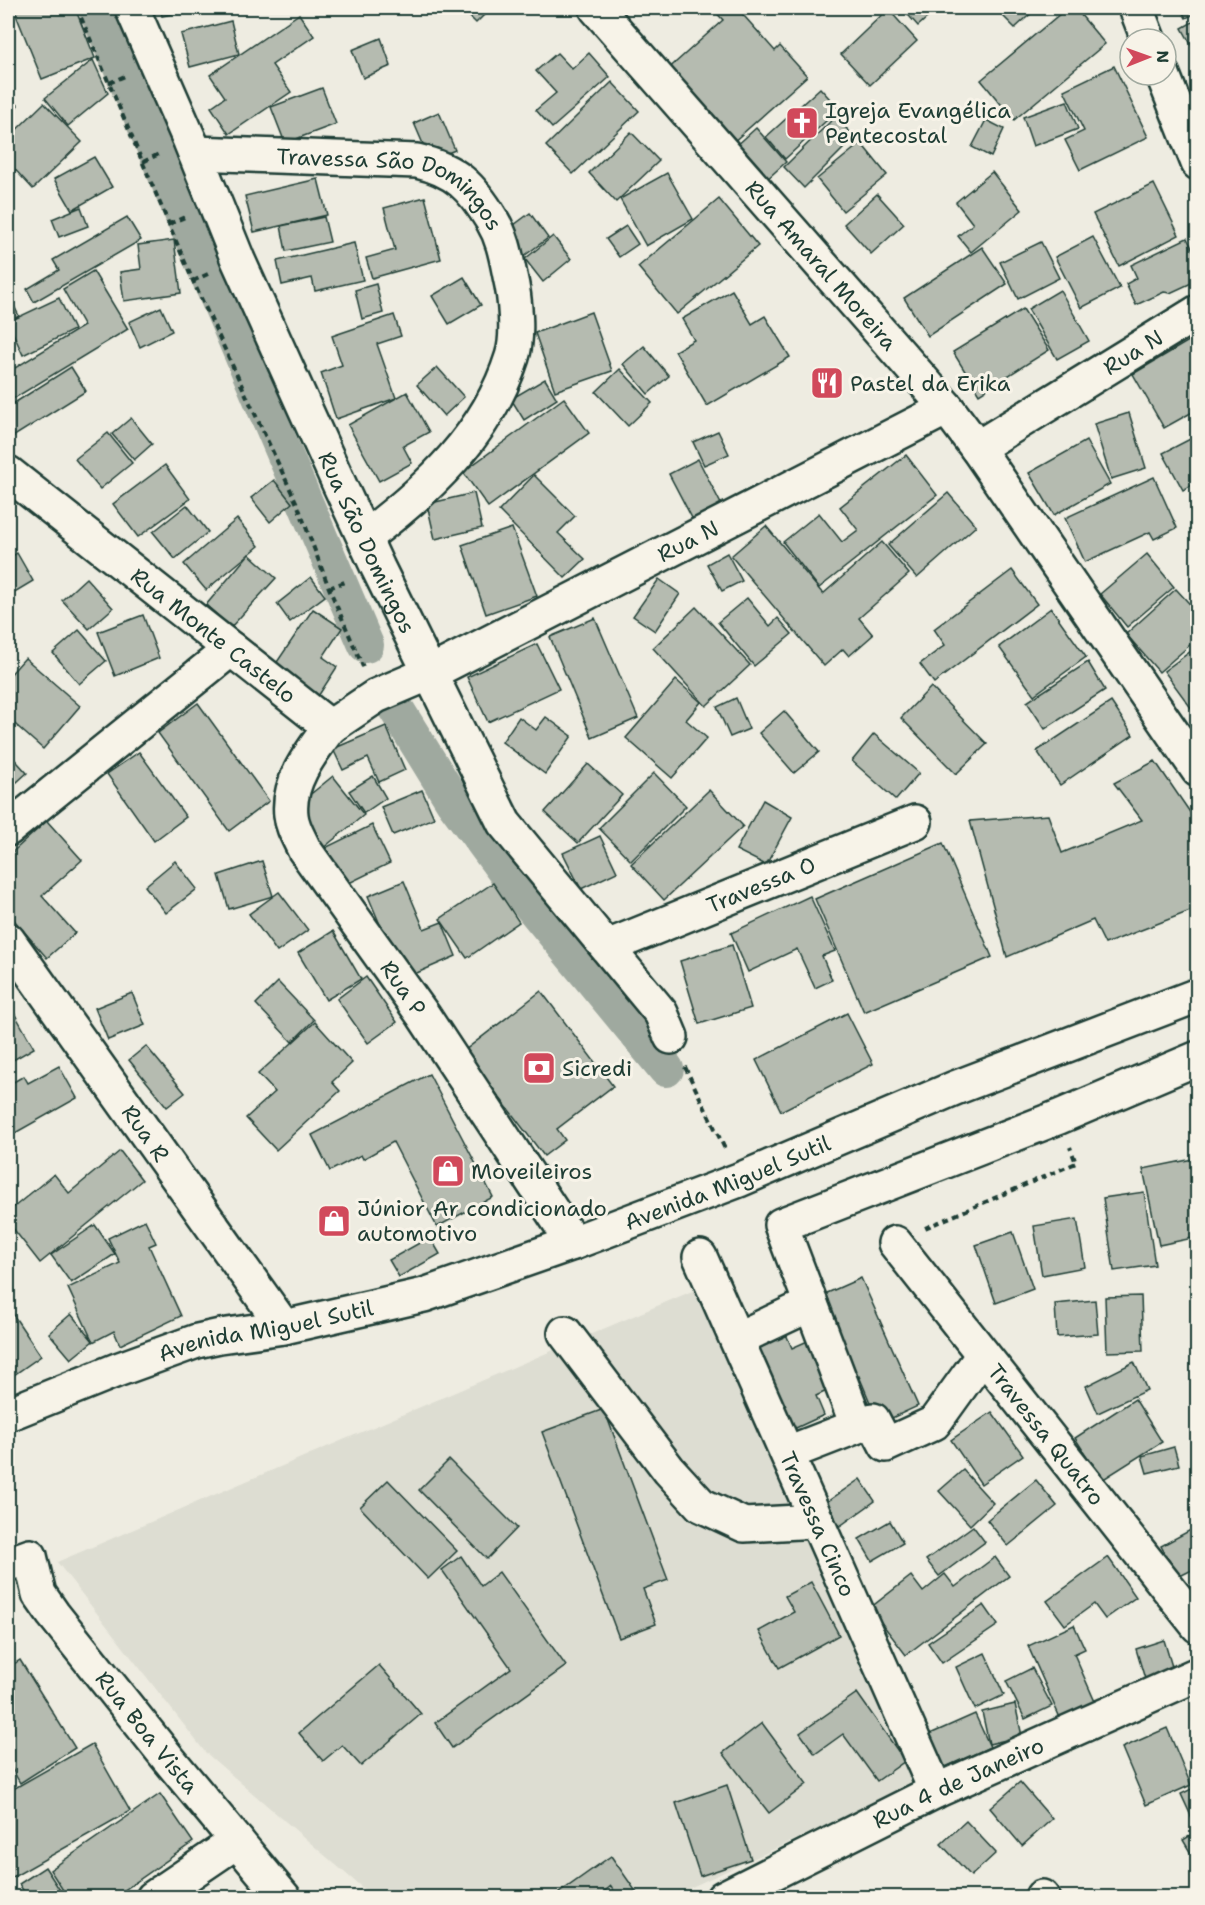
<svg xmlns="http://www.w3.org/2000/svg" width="1205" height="1905" viewBox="0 0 1205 1905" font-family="'Shantell Sans',sans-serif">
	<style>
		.built { fill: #ddddd2 }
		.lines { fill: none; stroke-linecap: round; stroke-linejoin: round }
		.canal { stroke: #9fa99f; stroke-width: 36 }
		.building { fill: #b5bbb0; stroke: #1f3d34; stroke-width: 1.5 }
		.minor-casing { stroke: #1f3d34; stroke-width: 38 }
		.highway-casing { stroke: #1f3d34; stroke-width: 38 }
		.path { stroke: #1f3d34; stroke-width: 4; stroke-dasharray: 6 4.5; stroke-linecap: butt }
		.minor { stroke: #f7f3e8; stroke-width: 33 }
		.highway { stroke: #f7f3e8; stroke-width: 33 }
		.labels { text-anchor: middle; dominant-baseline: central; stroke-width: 6; stroke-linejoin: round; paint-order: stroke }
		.poi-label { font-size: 22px; fill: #1f3d34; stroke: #f7f3e8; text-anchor: start }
		.street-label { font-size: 22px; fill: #1f3d34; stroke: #f7f3e8 }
	</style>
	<rect width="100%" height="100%" fill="#eeece1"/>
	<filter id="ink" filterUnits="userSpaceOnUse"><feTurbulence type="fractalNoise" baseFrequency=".0167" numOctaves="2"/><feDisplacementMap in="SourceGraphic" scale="12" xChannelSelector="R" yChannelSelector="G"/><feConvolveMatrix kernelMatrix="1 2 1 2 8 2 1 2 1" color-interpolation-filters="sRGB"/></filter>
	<g filter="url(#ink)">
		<polygon class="built" points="704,1286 918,1783 670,1897 373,1897 205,1752 57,1562"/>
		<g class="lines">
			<g class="canal">
				<polyline points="96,8 193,240 366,645"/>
				<polyline points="387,694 453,801 521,893 666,1069"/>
			</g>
		</g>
		<g class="building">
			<polygon points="20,8 75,8 95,58 42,79 14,10"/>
			<polygon points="160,8 199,8 162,16"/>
			<polygon points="461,8 491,8 476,23"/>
			<polygon points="712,8 737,8 775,51 780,46 807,76 731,144 666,71 723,20"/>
			<polygon points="902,8 936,8 937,9 918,26"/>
			<polygon points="995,8 1037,8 1015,28"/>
			<polygon points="1067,8 1075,8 1105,44 1014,120 981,80"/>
			<polygon points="1180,8 1198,8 1198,12 1186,18"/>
			<polygon points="888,9 917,41 870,85 841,54"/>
			<polygon points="299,14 314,36 272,65 291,92 229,134 211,107 225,97 210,75"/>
			<polygon points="1198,19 1198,57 1182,28"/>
			<polygon points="231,21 239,54 190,67 181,34"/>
			<polygon points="381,38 391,66 363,78 352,50"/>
			<polygon points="557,53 572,69 589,53 610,77 552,128 536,110 556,93 536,71"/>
			<polygon points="93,60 108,93 68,126 45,98"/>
			<polygon points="1114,66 1148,137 1080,170 1065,140 1084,131 1064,90"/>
			<polygon points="612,82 639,111 573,174 546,146"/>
			<polygon points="322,88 336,124 285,143 271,107"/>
			<polygon points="820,88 839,109 785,159 766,137"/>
			<polygon points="8,96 18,105 8,117"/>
			<polygon points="1067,101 1078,129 1033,146 1023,117"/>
			<polygon points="44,103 82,142 33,189 8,162 8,138"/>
			<polygon points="439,112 455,150 430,160 414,123"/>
			<polygon points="835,117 855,137 804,188 784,167"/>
			<polygon points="986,120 1004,129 991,157 972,147"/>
			<polygon points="756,128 786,162 764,182 734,148"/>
			<polygon points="631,132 659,161 616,202 589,173"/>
			<polygon points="861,143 887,175 843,211 817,179"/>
			<polygon points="94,157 112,187 72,210 54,179"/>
			<polygon points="992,172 1022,210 971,252 958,236 973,224 956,202"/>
			<polygon points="667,173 693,219 646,246 620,199"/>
			<polygon points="318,179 327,215 254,232 245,196"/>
			<polygon points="1154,184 1179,235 1119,266 1093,214"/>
			<polygon points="877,194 904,224 871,254 844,224"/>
			<polygon points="425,197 441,259 372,278 366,258 395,250 384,208"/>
			<polygon points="719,199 758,246 677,314 638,267"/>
			<polygon points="81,207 88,226 59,237 52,219"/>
			<polygon points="530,213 548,238 524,256 506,231"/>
			<polygon points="127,217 141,240 34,302 27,289 59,270 53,260"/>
			<polygon points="324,217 330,242 286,251 281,226"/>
			<polygon points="626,226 638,244 619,257 606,239"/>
			<polygon points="553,236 571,259 543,282 525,259"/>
			<polygon points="1093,237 1120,288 1081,308 1055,257"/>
			<polygon points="1187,238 1198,260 1198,280 1170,293 1164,292 1136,305 1126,284 1137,278 1131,265"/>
			<polygon points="174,240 181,293 124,301 120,272 141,269 138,245"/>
			<polygon points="1041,242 1059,278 1018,299 1000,262"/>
			<polygon points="354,243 363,280 315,291 312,278 282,285 277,261"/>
			<polygon points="982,247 1007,284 928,336 904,298"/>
			<polygon points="93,271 128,329 8,402 8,355 15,368 84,326 63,289"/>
			<polygon points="464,277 481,305 449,324 432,296"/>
			<polygon points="376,284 383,313 362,319 355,290"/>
			<polygon points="732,290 752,324 765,316 790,357 707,406 675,351 694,340 682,319"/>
			<polygon points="1060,290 1089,341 1057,359 1028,309"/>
			<polygon points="8,294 19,316 8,322"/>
			<polygon points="59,298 74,330 23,355 8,322"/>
			<polygon points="161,307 172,331 140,347 129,322"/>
			<polygon points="1023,309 1049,350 979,394 953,352"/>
			<polygon points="591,312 612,371 555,391 535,333"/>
			<polygon points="394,315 401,336 377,344 396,398 336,419 321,373 342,365 332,336"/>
			<polygon points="1197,336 1198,409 1164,428 1133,374"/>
			<polygon points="644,346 669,376 648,394 623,364"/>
			<polygon points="71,367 86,391 8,440 8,407"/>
			<polygon points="437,367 464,397 444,416 417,385"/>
			<polygon points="620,369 652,403 628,426 596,392"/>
			<polygon points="545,379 557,399 524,420 511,399"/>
			<polygon points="407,392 429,432 403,446 412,463 379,481 348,425"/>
			<polygon points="564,398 589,433 488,507 463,472"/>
			<polygon points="1129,413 1146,468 1111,479 1094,424"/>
			<polygon points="131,418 152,444 134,460 112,434"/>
			<polygon points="718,431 729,454 704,465 693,442"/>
			<polygon points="108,433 132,463 100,489 75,459"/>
			<polygon points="1198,435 1198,482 1183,490 1163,453"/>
			<polygon points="1086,441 1110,484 1054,515 1029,473"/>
			<polygon points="906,455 937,495 819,588 783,542 819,513 842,542 858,530 840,507"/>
			<polygon points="698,459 721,504 693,520 669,474"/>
			<polygon points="165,465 190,499 138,537 113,504"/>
			<polygon points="534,475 575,516 558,533 585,559 565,578 499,511"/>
			<polygon points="1154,477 1177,528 1154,539 1150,532 1085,562 1065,518"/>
			<polygon points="274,480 292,503 270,522 251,498"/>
			<polygon points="474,493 482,528 435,539 427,504"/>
			<polygon points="948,493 976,526 917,578 888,545"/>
			<polygon points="187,505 208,532 175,559 153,532"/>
			<polygon points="237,519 259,546 206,590 184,564"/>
			<polygon points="766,526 823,594 882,542 909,574 859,618 873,635 849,656 843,649 824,666 731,556"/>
			<polygon points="512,528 537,596 486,614 462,545"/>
			<polygon points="17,553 33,581 8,596 8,559"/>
			<polygon points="727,553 742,581 722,591 707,564"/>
			<polygon points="249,554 276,578 231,627 206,605"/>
			<polygon points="1147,554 1174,587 1127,627 1100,594"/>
			<polygon points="1012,570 1037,604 934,683 920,664 945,645 934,629"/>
			<polygon points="311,577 325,596 290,622 277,604"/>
			<polygon points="86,578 113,608 89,629 62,600"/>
			<polygon points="659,579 680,594 655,631 633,616"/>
			<polygon points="1176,589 1198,613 1198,638 1159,672 1126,634"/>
			<polygon points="747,598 770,626 778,618 792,634 754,666 718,622"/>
			<polygon points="696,607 750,665 706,706 653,648"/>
			<polygon points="1051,608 1086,657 1034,695 999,647"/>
			<polygon points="313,609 342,628 323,657 337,667 317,698 273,668"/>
			<polygon points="143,615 159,658 115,676 98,632"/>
			<polygon points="595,618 638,718 592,738 550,637"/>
			<polygon points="79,630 106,661 79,684 53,653"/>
			<polygon points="537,644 559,689 488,722 467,677"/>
			<polygon points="1198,646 1198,709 1194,712 1164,671"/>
			<polygon points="25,658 80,706 43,749 8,718 8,677"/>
			<polygon points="1088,662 1105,690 1045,729 1027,702"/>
			<polygon points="676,680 701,702 686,720 707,738 672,778 626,738"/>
			<polygon points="931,687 987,744 956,774 901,718"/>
			<polygon points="736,698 749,729 730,737 717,707"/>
			<polygon points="1111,702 1133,735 1060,785 1037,751"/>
			<polygon points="198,703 269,801 229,831 158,733"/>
			<polygon points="784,711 819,752 794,773 759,733"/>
			<polygon points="519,717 536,730 546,717 572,736 545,774 502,742"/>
			<polygon points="386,726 405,770 379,782 368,758 343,770 333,749"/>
			<polygon points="874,734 919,773 896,800 852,761"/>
			<polygon points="8,752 27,773 8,790"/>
			<polygon points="139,752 186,817 154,841 107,774"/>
			<polygon points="1155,761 1198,824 1198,908 1105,944 1093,920 1007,957 970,821 1048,815 1062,853 1142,820 1114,783"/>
			<polygon points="588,764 622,795 578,843 545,812"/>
			<polygon points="654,773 686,806 631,861 599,828"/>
			<polygon points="333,776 364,815 322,849 291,810"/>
			<polygon points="373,776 386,798 364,813 349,791"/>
			<polygon points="422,790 434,818 393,835 381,807"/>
			<polygon points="709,790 743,826 664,900 631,864"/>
			<polygon points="763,800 792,817 766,865 736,850"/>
			<polygon points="47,821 82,860 42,896 75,933 47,958 8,913 8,856"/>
			<polygon points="372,825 390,863 341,887 323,849"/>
			<polygon points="600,836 617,872 581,889 563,853"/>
			<polygon points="943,843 992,957 864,1012 815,899"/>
			<polygon points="175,861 197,889 166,913 145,886"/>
			<polygon points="262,861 273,896 229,909 219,875"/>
			<polygon points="404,881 424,929 442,922 456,956 403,979 368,896"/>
			<polygon points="493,883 519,922 467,958 440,919"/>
			<polygon points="279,892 308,930 277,952 249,914"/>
			<polygon points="810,896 835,951 822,956 832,980 815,988 797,949 748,972 731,933"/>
			<polygon points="333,931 361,979 326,1000 298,953"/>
			<polygon points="732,945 751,1008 699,1024 680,961"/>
			<polygon points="366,977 397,1022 368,1043 337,999"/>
			<polygon points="278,982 314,1020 292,1042 256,1004"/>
			<polygon points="541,991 613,1086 557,1129 565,1140 544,1156 464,1051"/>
			<polygon points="132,993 145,1025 108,1040 95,1008"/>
			<polygon points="13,1011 34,1048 8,1063 8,1014"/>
			<polygon points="847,1013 873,1064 781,1111 756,1060"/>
			<polygon points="315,1022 352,1063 332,1082 340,1091 276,1150 246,1118 275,1092 258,1074"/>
			<polygon points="146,1046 185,1093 167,1107 129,1060"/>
			<polygon points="59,1066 77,1098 8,1137 8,1085 24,1076 28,1083"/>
			<polygon points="429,1074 493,1197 437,1227 393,1142 363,1159 361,1155 330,1171 312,1135"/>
			<polygon points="120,1151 142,1180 40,1263 8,1222 8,1212 54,1174 69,1193"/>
			<polygon points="1198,1158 1198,1237 1159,1245 1143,1169"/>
			<polygon points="1144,1192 1155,1265 1114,1271 1103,1198"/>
			<polygon points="1077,1219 1085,1267 1042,1275 1034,1226"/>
			<polygon points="145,1220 156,1243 149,1246 181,1316 120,1345 114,1331 93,1342 68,1288 120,1263 108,1238"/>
			<polygon points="95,1225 115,1254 71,1283 51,1255"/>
			<polygon points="1013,1232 1033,1289 996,1303 976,1245"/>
			<polygon points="430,1237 440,1254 399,1277 389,1260"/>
			<polygon points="861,1278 918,1406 879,1424 859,1376 816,1396 824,1415 785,1433 735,1321 773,1304 792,1348 839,1327 825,1294"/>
			<polygon points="1141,1296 1143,1351 1107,1352 1105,1297"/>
			<polygon points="1095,1300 1098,1334 1057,1337 1055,1304"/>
			<polygon points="8,1307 41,1356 8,1379"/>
			<polygon points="71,1314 93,1341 71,1359 49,1333"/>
			<polygon points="1134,1362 1147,1390 1098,1413 1086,1386"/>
			<polygon points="1135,1399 1162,1442 1102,1480 1075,1438"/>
			<polygon points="604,1409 668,1580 643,1589 656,1624 619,1638 542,1432"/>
			<polygon points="992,1412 1023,1455 981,1484 951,1440"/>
			<polygon points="1174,1447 1179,1465 1147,1473 1142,1456"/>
			<polygon points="449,1460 517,1528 487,1559 419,1490"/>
			<polygon points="963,1470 993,1503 970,1525 939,1491"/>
			<polygon points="860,1479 875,1501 840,1526 824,1504"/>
			<polygon points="388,1480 457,1551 428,1579 360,1507"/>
			<polygon points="1036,1480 1057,1506 1008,1546 987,1520"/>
			<polygon points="890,1521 903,1543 872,1561 859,1539"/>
			<polygon points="973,1526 985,1542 939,1576 926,1560"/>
			<polygon points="1198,1526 1198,1567 1178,1577 1161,1546"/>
			<polygon points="461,1556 481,1586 499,1572 566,1666 452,1748 435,1723 511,1668 442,1570"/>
			<polygon points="995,1557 1009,1576 906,1655 870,1608 911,1576 923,1592 945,1574 955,1587"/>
			<polygon points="1108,1557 1136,1597 1105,1619 1094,1604 1065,1625 1047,1601"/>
			<polygon points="811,1582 839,1635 779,1668 759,1631 794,1612 785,1596"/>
			<polygon points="984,1605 998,1625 942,1663 928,1643"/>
			<polygon points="1074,1625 1085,1649 1074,1654 1096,1704 1061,1720 1028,1646"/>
			<polygon points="1164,1640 1173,1670 1145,1679 1136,1649"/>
			<polygon points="985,1653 1004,1695 975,1709 956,1667"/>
			<polygon points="20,1660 75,1748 20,1783 8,1762 8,1668"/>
			<polygon points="379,1665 421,1714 361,1766 342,1745 323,1761 299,1733"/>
			<polygon points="1032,1668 1052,1706 1025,1719 1006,1681"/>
			<polygon points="857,1693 905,1761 877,1781 843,1734 815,1754 800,1733"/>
			<polygon points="1015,1704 1022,1736 989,1744 982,1712"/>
			<polygon points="975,1714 990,1747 944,1768 930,1734"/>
			<polygon points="762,1723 807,1784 769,1813 723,1753"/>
			<polygon points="1167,1728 1191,1785 1146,1805 1122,1748"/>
			<polygon points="92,1744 130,1811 8,1880 8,1792"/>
			<polygon points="1020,1782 1052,1819 1022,1846 990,1808"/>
			<polygon points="727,1785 751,1859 700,1876 676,1803"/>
			<polygon points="1198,1786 1198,1815 1192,1818 1181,1794"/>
			<polygon points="160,1794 193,1842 113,1898 68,1898 50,1870"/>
			<polygon points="966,1821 996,1853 971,1876 941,1844"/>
			<polygon points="1198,1831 1198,1861 1196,1862 1183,1840"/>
			<polygon points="611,1856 637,1893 631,1898 619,1898 611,1886 596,1898 562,1898 559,1893"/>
			<polygon points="45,1867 65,1898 28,1898 19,1884"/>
		</g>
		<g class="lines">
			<defs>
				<g id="minor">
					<path id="s1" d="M132,8L190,141L238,260L340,486L378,568L504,823L661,1013L671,1037"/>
					<path id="s2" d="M596,8L947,408L977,448L1198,770"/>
					<polyline points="1136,8 1148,39"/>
					<polyline points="1163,75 1198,163"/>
					<path id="s3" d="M195,153L417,161C456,170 472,187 492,220C503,238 506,256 510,276C515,297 519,336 512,357C488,434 428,490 365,537"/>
					<path id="s4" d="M977,448L1198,312"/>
					<path id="s5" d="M8,473L330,727L376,696L430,673L947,408"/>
					<path id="s6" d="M330,727C312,751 287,782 291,815C292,827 299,838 304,849L423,1015L573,1243"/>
					<polyline points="8,829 231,649"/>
					<path id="s7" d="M8,940L284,1327"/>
					<path id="s8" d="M607,947L915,822"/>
					<path id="s9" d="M895,1243L1198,1626"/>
					<path id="s10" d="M700,1257L936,1791"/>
					<polyline points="565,1333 669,1470 701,1505 744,1525 817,1521"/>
					<polyline points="737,1339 811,1304"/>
					<polyline points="857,1425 781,1225 1059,1117 1198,1058"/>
					<polyline points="788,1453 873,1420 886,1445 934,1423 983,1355"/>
					<path id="s11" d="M8,1564L30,1556L39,1594L53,1614L167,1757L284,1898"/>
					<polyline points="1042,1897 1042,1898"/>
					<polyline points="153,1898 237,1841"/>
					<path id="s12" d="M723,1898L936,1791L1198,1674"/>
				</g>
				<g id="highway">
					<path id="s13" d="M8,1414L117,1370L197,1341L220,1336L284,1327L424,1295L573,1243L739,1180L955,1088L1198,995"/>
				</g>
			</defs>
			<use href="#minor" class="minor-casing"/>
			<use href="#highway" class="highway-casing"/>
			<g class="path">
				<polyline points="77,8 193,281 298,506 329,588 363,667"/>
				<polyline points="109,83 125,76"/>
				<polyline points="143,162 159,154"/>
				<polyline points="169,224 185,217"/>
				<polyline points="193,281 208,274"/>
				<polyline points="329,588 347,581"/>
				<polyline points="685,1067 725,1149"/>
				<polyline points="925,1228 1076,1163 1070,1147"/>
			</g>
			<use href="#minor" class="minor"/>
			<use href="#highway" class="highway"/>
		</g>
	</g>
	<defs>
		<symbol id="church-square" viewBox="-11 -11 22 22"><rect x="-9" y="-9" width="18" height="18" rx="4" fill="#d1495b" stroke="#f7f3e8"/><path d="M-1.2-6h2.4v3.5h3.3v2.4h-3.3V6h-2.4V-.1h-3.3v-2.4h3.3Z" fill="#fff"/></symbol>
		<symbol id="restaurant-square" viewBox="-11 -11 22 22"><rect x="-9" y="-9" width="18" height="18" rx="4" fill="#d1495b" stroke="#f7f3e8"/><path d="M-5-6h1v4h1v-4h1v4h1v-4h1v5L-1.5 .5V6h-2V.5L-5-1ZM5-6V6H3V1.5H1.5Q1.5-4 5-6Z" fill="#fff"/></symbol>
		<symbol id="bank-square" viewBox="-11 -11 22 22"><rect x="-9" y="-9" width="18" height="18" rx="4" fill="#d1495b" stroke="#f7f3e8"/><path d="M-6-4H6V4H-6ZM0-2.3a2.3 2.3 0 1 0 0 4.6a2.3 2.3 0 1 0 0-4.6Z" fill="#fff"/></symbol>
		<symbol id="shop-square" viewBox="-11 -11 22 22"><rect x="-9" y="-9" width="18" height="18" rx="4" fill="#d1495b" stroke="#f7f3e8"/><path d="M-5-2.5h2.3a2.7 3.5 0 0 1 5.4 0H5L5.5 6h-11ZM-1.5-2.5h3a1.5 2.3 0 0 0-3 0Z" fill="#fff"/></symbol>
	</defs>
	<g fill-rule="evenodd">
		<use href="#church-square" x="783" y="104" width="38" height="38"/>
		<use href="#restaurant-square" x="808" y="364" width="38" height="38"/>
		<use href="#bank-square" x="520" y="1049" width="38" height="38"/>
		<use href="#shop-square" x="429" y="1152" width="38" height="38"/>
		<use href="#shop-square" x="315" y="1202" width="38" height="38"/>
	</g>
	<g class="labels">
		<g class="poi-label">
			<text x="825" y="110">Igreja Evangélica<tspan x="825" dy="25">Pentecostal</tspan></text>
			<text x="850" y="383">Pastel da Erika</text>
			<text x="562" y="1068">Sicredi</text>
			<text x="471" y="1171">Moveileiros</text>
			<text x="357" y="1208">Júnior Ar condicionado<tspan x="357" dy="25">automotivo</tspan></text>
		</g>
		<g class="street-label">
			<text stroke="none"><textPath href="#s3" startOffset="206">Travessa São Domingos</textPath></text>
			<text stroke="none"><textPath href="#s2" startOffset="342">Rua Amaral Moreira</textPath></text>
			<text stroke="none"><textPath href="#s4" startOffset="183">Rua N</textPath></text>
			<text stroke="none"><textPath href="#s5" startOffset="814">Rua N</textPath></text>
			<text stroke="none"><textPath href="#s1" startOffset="584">Rua São Domingos</textPath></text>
			<text stroke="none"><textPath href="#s5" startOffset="262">Rua Monte Castelo</textPath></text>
			<text stroke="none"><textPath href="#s8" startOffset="166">Travessa O</textPath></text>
			<text stroke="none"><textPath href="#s6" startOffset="306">Rua P</textPath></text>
			<text stroke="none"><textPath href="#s7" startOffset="237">Rua R</textPath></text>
			<text stroke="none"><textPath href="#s13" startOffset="758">Avenida Miguel Sutil</textPath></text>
			<text stroke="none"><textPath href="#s13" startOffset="272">Avenida Miguel Sutil</textPath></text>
			<text stroke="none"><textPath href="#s9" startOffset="244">Travessa Quatro</textPath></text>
			<text stroke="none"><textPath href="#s10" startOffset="292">Travessa Cinco</textPath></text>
			<text stroke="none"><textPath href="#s11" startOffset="238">Rua Boa Vista</textPath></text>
			<text stroke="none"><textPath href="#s12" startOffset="262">Rua 4 de Janeiro</textPath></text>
		</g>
	</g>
	<rect width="1205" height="1905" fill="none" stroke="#f7f3e8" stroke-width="30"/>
	<rect x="15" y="15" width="1175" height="1875" fill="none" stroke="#1f3d34" stroke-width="2" filter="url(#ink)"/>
	<g transform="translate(1148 57) rotate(89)"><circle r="28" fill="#f7f3e8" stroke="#a1aaa0" stroke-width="1.5"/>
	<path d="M0-4.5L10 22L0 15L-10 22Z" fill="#d1495b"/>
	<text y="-9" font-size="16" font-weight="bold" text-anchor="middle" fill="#1f3d34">N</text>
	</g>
</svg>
